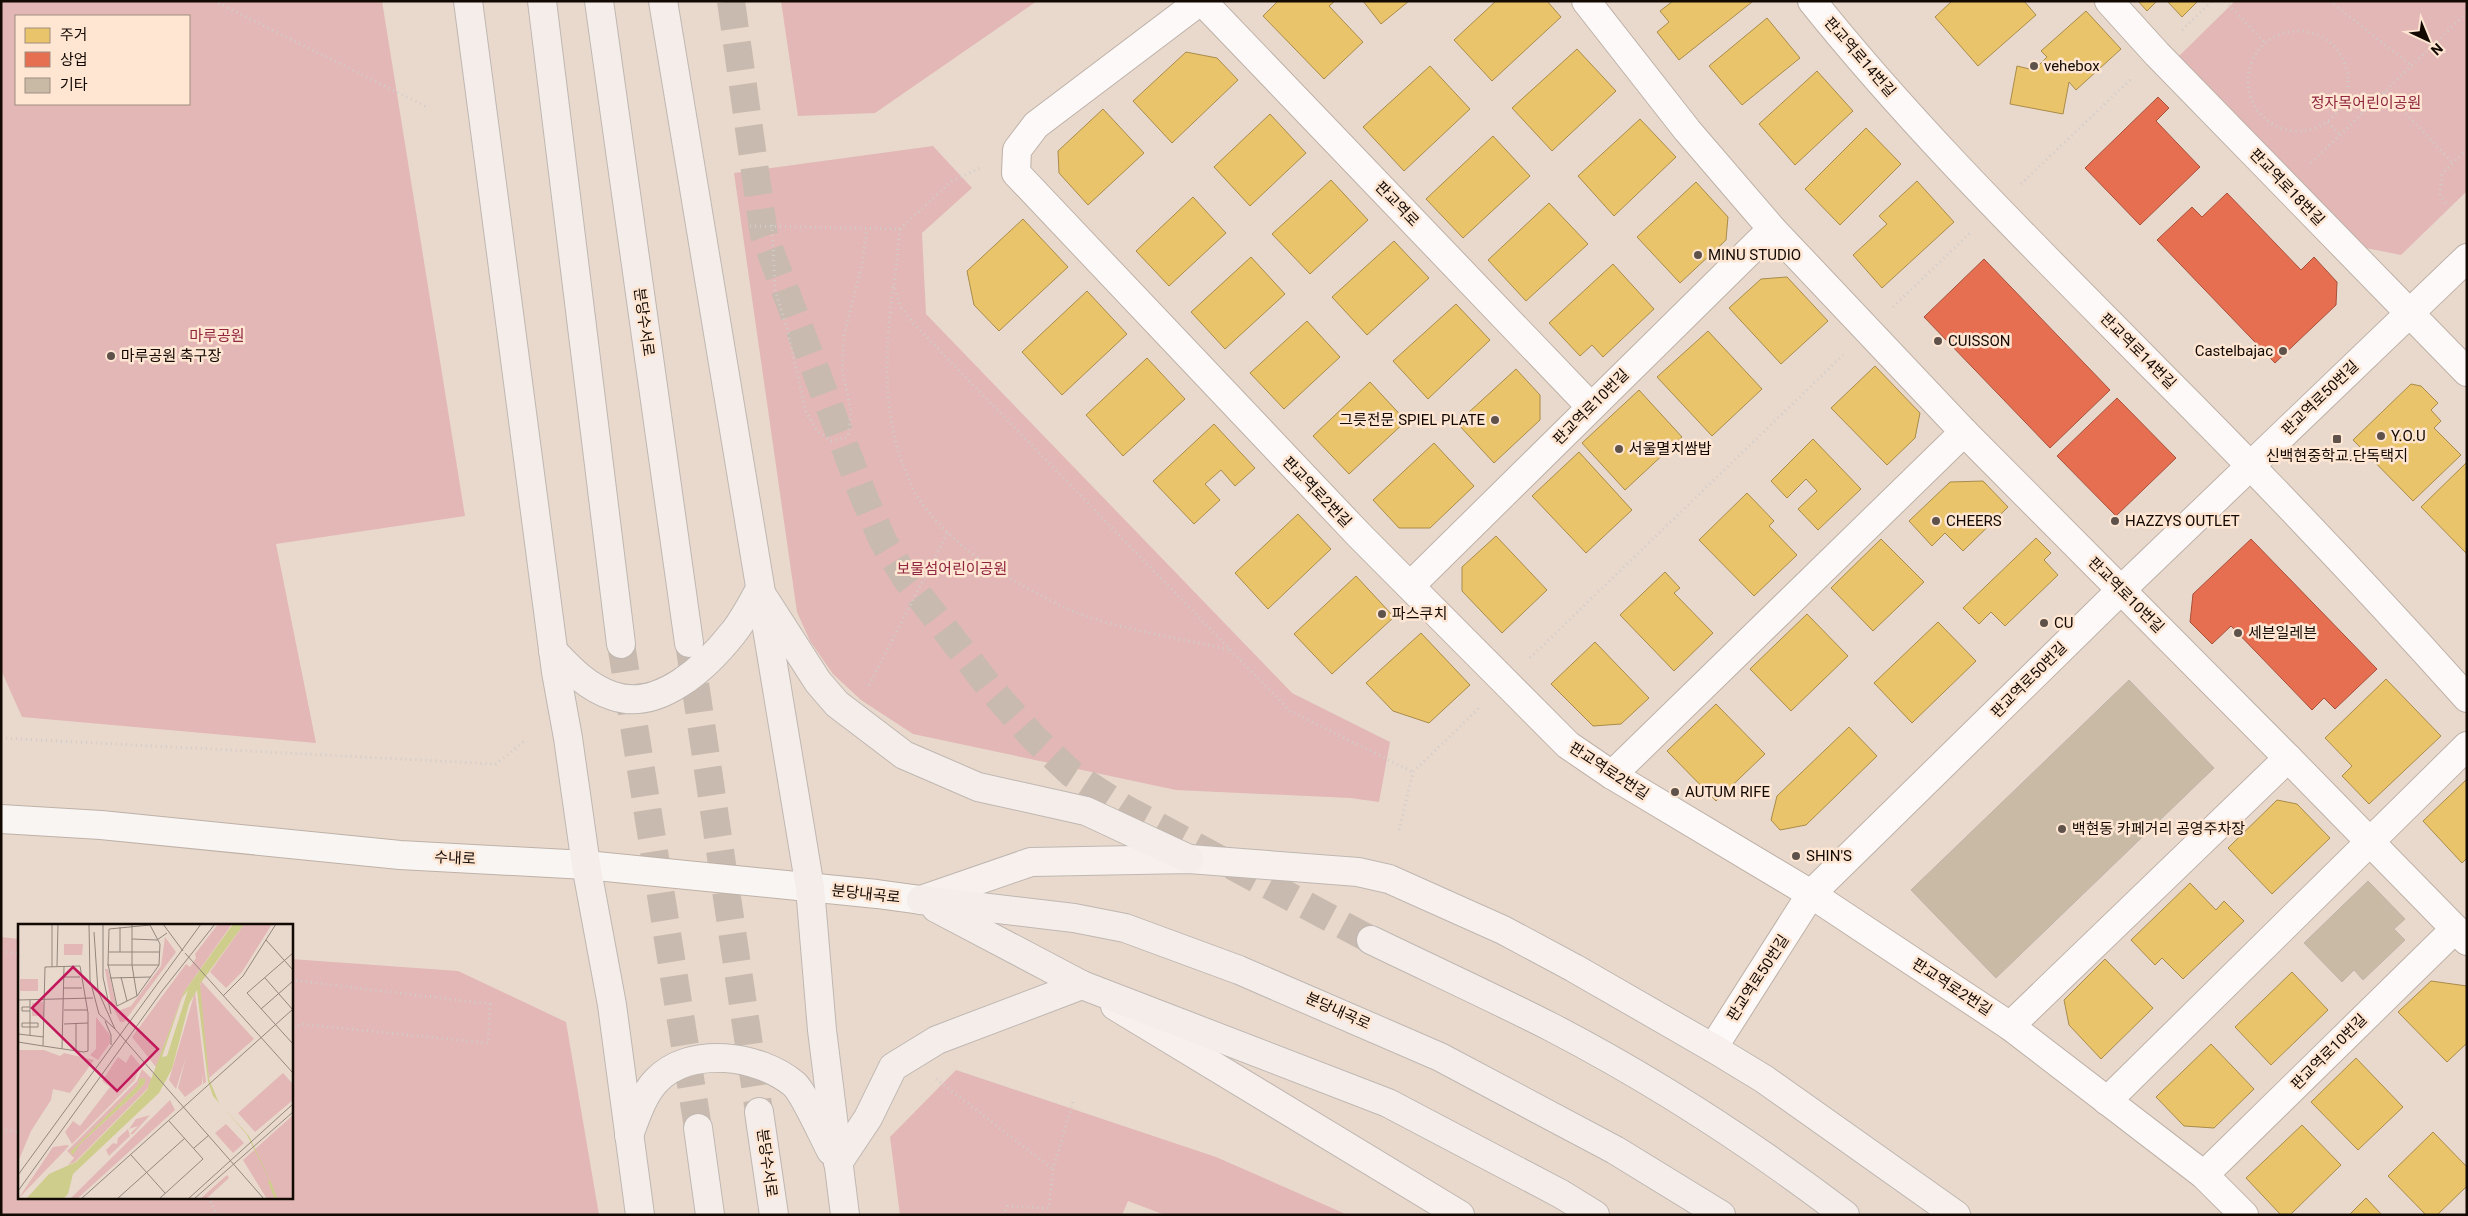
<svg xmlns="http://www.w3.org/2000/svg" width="2468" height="1216" viewBox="0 0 2468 1216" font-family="Roboto,'Noto Sans KR',sans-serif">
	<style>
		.green { fill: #e2b7b6; fill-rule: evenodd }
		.homes { fill: #e9c46a; stroke: #a98c4b }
		.shops { fill: #e76f51; stroke: #a7503a }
		.building { fill: #c9baa5; stroke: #beb4a9 }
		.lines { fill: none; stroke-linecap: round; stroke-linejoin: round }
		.trunk-tunnel { stroke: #c9baaf; stroke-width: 28; stroke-dasharray: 28 14; stroke-linecap: butt }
		.pedestrian-casing { stroke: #beb1a7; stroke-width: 30 }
		.minor-casing { stroke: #beb1a7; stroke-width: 30 }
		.secondary-casing { stroke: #beb1a7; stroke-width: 30 }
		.primary-casing { stroke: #bfb7b1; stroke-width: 30 }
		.trunk-casing { stroke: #bfb7b1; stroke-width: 30 }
		.path { stroke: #d1ccc9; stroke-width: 3; stroke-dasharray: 1 4; stroke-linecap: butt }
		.pedestrian { stroke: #fcf9f8; stroke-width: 28 }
		.minor { stroke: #fcf9f8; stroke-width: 28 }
		.secondary { stroke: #f9f5f2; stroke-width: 28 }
		.primary { stroke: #f7f0ed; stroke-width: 28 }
		.trunk { stroke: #f4edea; stroke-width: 28 }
		.poi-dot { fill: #5e524a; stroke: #fee6d3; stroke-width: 2 }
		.labels { text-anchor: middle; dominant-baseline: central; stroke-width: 5; stroke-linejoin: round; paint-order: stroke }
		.street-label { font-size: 15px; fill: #130903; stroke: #fee6d3 }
		.poi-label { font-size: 15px; fill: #130903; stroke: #fee6d3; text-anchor: start }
		.park-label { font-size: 15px; fill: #902640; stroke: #fee6d3 }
		.inset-river { fill: none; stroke: #cecd8b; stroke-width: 2.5 }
		.inset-road { fill: none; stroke: #93867c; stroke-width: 1 }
		.view { fill: #c2185b; fill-opacity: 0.15; stroke: #c2185b; stroke-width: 2.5 }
		.inset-edge { fill: none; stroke: #130903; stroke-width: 2.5 }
	</style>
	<rect width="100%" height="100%" fill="#e9d9cd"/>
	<g class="green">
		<path d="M1,1H382L465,516L276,544L316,743L22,717L1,670ZM189,16V104H16V16Z"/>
		<polygon points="781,1 1037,1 875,113 798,116"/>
		<polygon points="2235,1 2467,1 2467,191 2401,255 2366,248 2179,56"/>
		<polygon points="933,146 972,188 922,233 926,314 1292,693 1390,742 1379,802 1350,798 1176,790 913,734 861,700 833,674 810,641 797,612 734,173"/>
		<polygon points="1,937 19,939 19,1197 291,1197 291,959 458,971 566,1022 599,1215 1,1215"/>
		<polygon points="956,1070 1216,1157 1348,1215 1165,1215 1128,1201 1122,1215 900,1215 890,1137"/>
	</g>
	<g class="homes">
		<polygon points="1278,1 1335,1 1329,6 1363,42 1324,79 1263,16"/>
		<polygon points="1363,1 1409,1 1381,24"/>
		<polygon points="1496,1 1547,1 1561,17 1492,81 1454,40"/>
		<polygon points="1673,1 1752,1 1752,2 1679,60 1657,32 1669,22 1660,11"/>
		<polygon points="1952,1 2024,1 2036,15 1978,66 1935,17"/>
		<polygon points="2138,1 2157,1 2147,11"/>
		<polygon points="2167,1 2198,1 2182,17"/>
		<polygon points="2086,11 2121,49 2076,90 2069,82 2063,114 2010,104 2017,66 2034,70 2047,57 2041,51"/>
		<polygon points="1767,18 1800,58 1742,105 1709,66"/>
		<polygon points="1577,49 1616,91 1552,151 1512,108"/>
		<polygon points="1186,52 1217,58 1238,80 1172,143 1133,101"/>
		<polygon points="1430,66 1470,109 1404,171 1363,127"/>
		<polygon points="1817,71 1853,111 1795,165 1759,124"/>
		<polygon points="1103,109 1144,153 1088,205 1059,173 1058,151"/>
		<polygon points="1270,114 1306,153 1250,206 1214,167"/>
		<polygon points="1640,119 1676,157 1614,216 1578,176"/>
		<polygon points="1866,128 1901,164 1840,225 1805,189"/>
		<polygon points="1493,136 1530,176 1463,238 1426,199"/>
		<polygon points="1331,180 1368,220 1310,274 1272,234"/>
		<polygon points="1917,181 1954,222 1882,288 1853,255 1887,224 1879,216"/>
		<polygon points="1696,182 1728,217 1726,240 1680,283 1637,237"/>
		<polygon points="1193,197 1226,233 1169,286 1136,251"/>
		<polygon points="1549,203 1588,244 1526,301 1488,260"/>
		<polygon points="1023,219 1068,267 999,331 974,305 967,271"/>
		<polygon points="1394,241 1429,278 1367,335 1332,297"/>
		<polygon points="1251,257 1285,294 1225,349 1191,312"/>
		<polygon points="1613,264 1654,309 1603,357 1592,345 1580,356 1549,323"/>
		<polygon points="1787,277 1828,321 1781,364 1729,308 1761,279"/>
		<polygon points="1087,291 1127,334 1062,395 1022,352"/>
		<polygon points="1456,304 1490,340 1428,399 1393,361"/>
		<polygon points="1307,321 1340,357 1284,409 1250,373"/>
		<polygon points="1708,331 1762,389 1712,436 1657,377"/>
		<polygon points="1147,358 1185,399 1123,456 1086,415"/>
		<polygon points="1875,366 1920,413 1915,438 1887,465 1831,408"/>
		<polygon points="1516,369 1540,395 1540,420 1494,463 1457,423"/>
		<polygon points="1370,382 1406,421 1349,474 1313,436"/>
		<polygon points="2411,384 2421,386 2438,403 2431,410 2441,421 2434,428 2461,455 2413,501 2353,440"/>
		<polygon points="1639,390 1682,437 1625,490 1582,443"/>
		<polygon points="1214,424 1255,468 1235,486 1221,470 1205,484 1220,500 1194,524 1153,481"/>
		<polygon points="1813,439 1861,489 1818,530 1798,509 1817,491 1806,479 1787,498 1771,481"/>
		<polygon points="1434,443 1474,486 1430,528 1399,528 1373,500"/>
		<polygon points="1579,452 1632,510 1586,553 1532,496"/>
		<polygon points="2467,462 2467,554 2421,507"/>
		<polygon points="1983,481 2008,507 1963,551 1945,533 1932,546 1909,521 1950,482"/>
		<polygon points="1747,493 1774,521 1769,526 1797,555 1754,596 1699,540"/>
		<polygon points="1298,514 1331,549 1268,609 1235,573"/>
		<polygon points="1496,536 1547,590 1502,633 1462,591 1462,567"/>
		<polygon points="2036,538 2051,553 2044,560 2058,575 2005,626 1991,612 1979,624 1963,608"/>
		<polygon points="1881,539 1924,582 1873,631 1831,588"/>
		<polygon points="1665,572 1680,588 1674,593 1713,633 1674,671 1620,615"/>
		<polygon points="1356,576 1394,617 1332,674 1294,634"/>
		<polygon points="1807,614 1848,656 1791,711 1750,669"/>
		<polygon points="1938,622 1976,661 1912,723 1874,683"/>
		<polygon points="1421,633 1470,685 1429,723 1393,711 1366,683"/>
		<polygon points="1595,642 1649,698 1621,724 1593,726 1551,684"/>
		<polygon points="2386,679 2441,736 2369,804 2342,776 2352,766 2325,738"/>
		<polygon points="1716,704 1765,754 1716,801 1667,751"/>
		<polygon points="1849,727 1877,756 1806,825 1780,830 1771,820 1777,796"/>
		<polygon points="2467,779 2467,858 2462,863 2423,821"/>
		<polygon points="2277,800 2297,804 2330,838 2272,894 2228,848"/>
		<polygon points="2190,883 2216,910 2224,901 2244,921 2183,979 2162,958 2155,965 2131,940"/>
		<polygon points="2105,959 2153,1008 2101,1059 2069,1025 2064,1000"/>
		<polygon points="2292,972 2328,1010 2271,1065 2235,1027"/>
		<polygon points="2431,981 2467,986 2467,1043 2447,1062 2398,1012"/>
		<polygon points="2211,1044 2254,1089 2214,1128 2184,1126 2156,1097"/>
		<polygon points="2356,1058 2403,1107 2358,1150 2311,1102"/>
		<polygon points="2302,1125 2341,1165 2290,1215 2281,1215 2246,1178"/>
		<polygon points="2433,1132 2467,1167 2467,1186 2437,1215 2426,1215 2388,1176"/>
		<polygon points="2366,1198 2382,1215 2349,1215"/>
	</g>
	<g class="shops">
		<polygon points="2158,97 2169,108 2156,121 2200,167 2140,225 2085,168"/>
		<polygon points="2227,193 2301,270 2314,257 2337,282 2336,305 2275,363 2157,240 2192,207 2202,217"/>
		<polygon points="1984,259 2110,390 2050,448 1924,317"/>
		<polygon points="2117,398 2176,458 2116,516 2057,456"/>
		<polygon points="2251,539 2377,669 2335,709 2324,698 2312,710 2231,626 2212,644 2190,622 2193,594"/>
	</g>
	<g class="building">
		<polygon points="2129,680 2214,768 1996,978 1911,890"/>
		<polygon points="2368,881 2405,919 2394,929 2405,940 2363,980 2354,970 2342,982 2304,943"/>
	</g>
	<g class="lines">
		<g class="trunk-tunnel">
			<polyline points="731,1 764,235 863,495 883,541 907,580 991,689 1034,738 1072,774 1124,808 1371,940"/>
			<polyline points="689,643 759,1112"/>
			<polyline points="621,644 698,1128"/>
		</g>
		<defs>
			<g id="pedestrian">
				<path d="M1812,1C1917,132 2038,250 2156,370C2262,476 2366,585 2467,698"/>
				<polyline points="2107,1101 2467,746"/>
			</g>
			<g id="minor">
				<polyline points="1200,1 1036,125 1017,150 1016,173 1359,535 1568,745 1612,775 1811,894 2010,1026 2204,1175 2244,1215"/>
				<polyline points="1202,1 1591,407"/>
				<polyline points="1586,1 1687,130 1772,229 1964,432 2288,758 2467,941"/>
				<polyline points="2109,1 2157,54 2467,372"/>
				<polyline points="1410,586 1772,229"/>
				<polyline points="1612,775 1964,432"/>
				<polyline points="2010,1026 2288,758"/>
				<polyline points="1713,1048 1811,894 2121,590 2467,258"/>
				<polyline points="2204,1175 2455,929"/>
			</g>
			<polyline id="secondary" points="1,819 101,825 400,855 586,865 877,894 921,900"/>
			<g id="primary">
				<polyline points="921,900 1031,862 1189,859 1358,872 1389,879 1503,930 1574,968 1713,1048 1764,1079 1956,1215"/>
				<polyline points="1115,1006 1460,1215"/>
			</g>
			<g id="trunk">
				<polyline points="468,1 556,672 568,738 586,865 612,1005 640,1215"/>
				<polyline points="542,1 621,644"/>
				<polyline points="599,1 689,643"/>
				<polyline points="663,1 810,888 822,1030 845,1215"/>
				<polyline points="764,598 818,682 837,704 904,755 978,787 1086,811 1189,859"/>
				<path d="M553,651C571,670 588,688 613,696C659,712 707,666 733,633C743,621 751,605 759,591"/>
				<polyline points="921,900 1074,918 1125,928 1239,970 1440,1057 1615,1150 1721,1215"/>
				<polyline points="936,908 1082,985 1388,1103 1561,1194 1595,1215"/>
				<path d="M1371,940C1431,969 1492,997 1551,1027C1655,1081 1752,1144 1845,1215"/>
				<polyline points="759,1112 774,1215"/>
				<polyline points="698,1128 710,1215"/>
				<path d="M629,1135C636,1117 642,1096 656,1081C690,1045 759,1055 794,1084C804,1093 823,1136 831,1151"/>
				<polyline points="838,1163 868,1118 893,1067 937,1040 1082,985"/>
			</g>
		</defs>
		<use href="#pedestrian" class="pedestrian-casing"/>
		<use href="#minor" class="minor-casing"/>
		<use href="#secondary" class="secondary-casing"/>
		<use href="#primary" class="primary-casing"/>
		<use href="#trunk" class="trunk-casing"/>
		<g class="path">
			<polyline points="214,1 427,107"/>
			<polyline points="2225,1 2265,43"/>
			<polyline points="2330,1 2412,66"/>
			<polyline points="2182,30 2212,1"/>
			<circle cx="2298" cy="81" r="50"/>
			<polyline points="2385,92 2453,163"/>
			<polyline points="2328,122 2340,135"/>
			<polyline points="2311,163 2467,12"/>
			<polyline points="2021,184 2132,78"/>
			<polyline points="2446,203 2440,196 2442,174 2467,149"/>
			<polyline points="772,225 775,290 787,328 806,412 818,432 831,441 848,437 851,412 842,368 844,335 863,260 867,228"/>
			<polyline points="750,226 900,229 952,181 982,167"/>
			<polyline points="900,229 894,286 900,306 914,324 1290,711 1413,772"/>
			<path d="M893,287C885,350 881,418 908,477C911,484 914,492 918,498C944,535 982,565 1022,585C1045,598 1069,611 1094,619C1139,632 1186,640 1231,650"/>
			<polyline points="1893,307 1971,232"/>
			<polyline points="1530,658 1843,355"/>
			<polyline points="869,685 948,532"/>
			<polyline points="1,738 496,764 526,740"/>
			<polyline points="1399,830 1413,772 1481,706"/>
			<polyline points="1,952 19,953"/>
			<polyline points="291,980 490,1004 488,1043 300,1024 291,1031"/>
			<polyline points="936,1079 1053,1169"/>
			<polyline points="1,1129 19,1132"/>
			<polyline points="208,1197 217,1215"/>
			<polyline points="1002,1215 1008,1206 1049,1208 1053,1169 1073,1101"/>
		</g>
		<use href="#pedestrian" class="pedestrian"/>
		<use href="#minor" class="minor"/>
		<use href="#secondary" class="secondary"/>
		<use href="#primary" class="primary"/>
		<use href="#trunk" class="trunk"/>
	</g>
	<g class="poi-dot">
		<circle cx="2034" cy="66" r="5"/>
		<circle cx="1698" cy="255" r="5"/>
		<circle cx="1938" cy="341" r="5"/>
		<circle cx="2283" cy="351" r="5"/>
		<circle cx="111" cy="356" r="5"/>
		<circle cx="1495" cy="420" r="5"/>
		<circle cx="2381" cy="436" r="5"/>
		<rect x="2332" y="434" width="10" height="10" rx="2.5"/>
		<circle cx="1619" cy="449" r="5"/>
		<circle cx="1936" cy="521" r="5"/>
		<circle cx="2115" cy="521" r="5"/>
		<circle cx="1382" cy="614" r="5"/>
		<circle cx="2044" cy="623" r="5"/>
		<circle cx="2238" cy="633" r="5"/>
		<circle cx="1675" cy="792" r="5"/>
		<circle cx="2062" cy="829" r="5"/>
		<circle cx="1796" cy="856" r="5"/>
	</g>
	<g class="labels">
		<g class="street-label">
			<text transform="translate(1860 57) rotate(49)">판교역로14번길</text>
			<text transform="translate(2287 187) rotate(46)">판교역로18번길</text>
			<text transform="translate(1397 204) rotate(46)">판교역로</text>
			<text transform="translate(644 322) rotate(82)">분당수서로</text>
			<text transform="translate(2138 351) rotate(45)">판교역로14번길</text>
			<text transform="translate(2320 398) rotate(-44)">판교역로50번길</text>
			<text transform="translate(1591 407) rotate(-45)">판교역로10번길</text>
			<text transform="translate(1317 492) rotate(46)">판교역로2번길</text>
			<text transform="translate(2126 595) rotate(45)">판교역로10번길</text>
			<text transform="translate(2029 680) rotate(-45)">판교역로50번길</text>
			<text transform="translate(1609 771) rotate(33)">판교역로2번길</text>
			<text transform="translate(455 858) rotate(3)">수내로</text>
			<text transform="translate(866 894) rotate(6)">분당내곡로</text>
			<text transform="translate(1758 978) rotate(-57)">판교역로50번길</text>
			<text transform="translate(1952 987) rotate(33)">판교역로2번길</text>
			<text transform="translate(1338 1011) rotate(24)">분당내곡로</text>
			<text transform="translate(2329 1052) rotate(-45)">판교역로10번길</text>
			<text transform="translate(767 1163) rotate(82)">분당수서로</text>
		</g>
		<g class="poi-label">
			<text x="2044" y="66">vehebox</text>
			<text x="1708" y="255">MINU STUDIO</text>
			<text x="1948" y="341">CUISSON</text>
			<text x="2273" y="351" text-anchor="end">Castelbajac</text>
			<text x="121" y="356">마루공원 축구장</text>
			<text x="1485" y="420" text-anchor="end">그릇전문 SPIEL PLATE</text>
			<text x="2391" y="436">Y.O.U</text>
			<text x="1629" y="449">서울멸치쌈밥</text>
			<text x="2337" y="456" text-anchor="middle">신백현중학교.단독택지</text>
			<text x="1946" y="521">CHEERS</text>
			<text x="2125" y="521">HAZZYS OUTLET</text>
			<text x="1392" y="614">파스쿠치</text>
			<text x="2054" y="623">CU</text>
			<text x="2248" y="633">세븐일레븐</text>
			<text x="1685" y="792">AUTUM RIFE</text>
			<text x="2072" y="829">백현동 카페거리 공영주차장</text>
			<text x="1806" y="856">SHIN'S</text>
		</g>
		<g class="park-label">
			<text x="2366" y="103">정자목어린이공원</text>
			<text x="217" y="336">마루공원</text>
			<text x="952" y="569">보물섬어린이공원</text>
		</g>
	</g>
	<g transform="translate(18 924)">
		<rect width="275" height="275" fill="#e9d9cd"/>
		<path d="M200,0H214L166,68L138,143L114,113L168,40L172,43L178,34L177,30ZM226,0H254L224,48L208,64L192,48ZM147,13L158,28L106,98H102L93,79L87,45H90L100,87L113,82L143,42ZM46,20H65L64,31H46ZM2,55H20V67H2ZM183,57L236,115L191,154L180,74ZM177,68L188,158L185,160L184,149V160L167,173L160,164L168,133L158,165L151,156ZM25,78L26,92H14V79ZM78,93L92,111V119L80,136L72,131L78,125ZM0,126H26L42,132L46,129L76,136L52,169L35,165L33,176L13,207L0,238ZM113,130L122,141L117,156L54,220L47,208L55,197L62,202L92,163L84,157L100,133L108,139ZM124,145L135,156L129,165L57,238L50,241L56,234L49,227L119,157ZM121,156L126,160L119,168L62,220L120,161ZM265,149L275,160V176L237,208L220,189ZM152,176L157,186L59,275H52ZM132,191L115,210H112L120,202L111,205L118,195ZM275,191V275H249L225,236ZM208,200L226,219L215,229L197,209ZM110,205L112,212L91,232L88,226L95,219L99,220L100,214ZM49,221L51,222L0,275L35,223ZM209,251L211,254L188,275H182Z" fill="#e2b7b6" fill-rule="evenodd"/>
		<path d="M215,0H226L182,60L191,155L201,179L231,212L261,275L229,211L195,172L190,157L179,66L171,80L154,145L141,169L55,250L50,270L45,275H8L31,250L58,238L129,166L166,68ZM170,66L149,132L144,133L164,74ZM127,154V159L119,168L62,220L55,231L52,228L120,161L121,155Z" fill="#cecd8b" fill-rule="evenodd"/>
		<path class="inset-river" d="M251,257L258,275"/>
		<path class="inset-road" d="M71,0L72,56L81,90L97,105L246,275M85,0V53L93,90M145,0L165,27M132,1L142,20L141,41L119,72L99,82L90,40L91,5ZM76,8L80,67L97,105M114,15L139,16L149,9M248,16L275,46M91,28H142M102,28V3M167,29L275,149M275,29L229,69L275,120M89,41H114V1M39,42L40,0M34,43V0M46,53H62M103,53L109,77M92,54L133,53M247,54L275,86M46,64H64M119,72L114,41H141M205,72L225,52L258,0M0,76L75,74M12,83H4V87H12M243,85L275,57M46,86H69M87,97L93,111V121M4,99H20V103H4ZM46,100L70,99M0,110L26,113M12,112V76M0,118L25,122L66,128L70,127V89L62,42L27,43L25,122M44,125L46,42M58,127V100M176,224L191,211M113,231L147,269M0,251L183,0M0,267L144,67L197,0M63,275L275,85M99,275L167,214M141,275L185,235L151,197M170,275L275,180M176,275L275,188"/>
		<path class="view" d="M55,43L140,125L99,167L14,84Z"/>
		<rect width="275" height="275" class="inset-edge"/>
	</g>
	<rect width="2468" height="1216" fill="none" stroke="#130903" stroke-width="5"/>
	<rect x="15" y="15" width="175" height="90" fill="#fee6d3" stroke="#a08e80"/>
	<rect x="25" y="28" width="25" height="15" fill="#e9c46a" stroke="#a08e80"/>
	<text x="60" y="40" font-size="15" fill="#130903">주거</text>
	<rect x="25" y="52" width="25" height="15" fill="#e76f51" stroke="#a08e80"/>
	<text x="60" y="65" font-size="15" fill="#130903">상업</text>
	<rect x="25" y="78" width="25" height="15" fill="#c9baa5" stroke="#a08e80"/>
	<text x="60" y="90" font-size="15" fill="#130903">기타</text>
	<g transform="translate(2428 40) rotate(136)" stroke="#fee6d3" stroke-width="4" paint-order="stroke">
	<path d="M0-4L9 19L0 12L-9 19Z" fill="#130903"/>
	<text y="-8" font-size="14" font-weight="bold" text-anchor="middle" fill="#130903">N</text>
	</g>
</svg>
